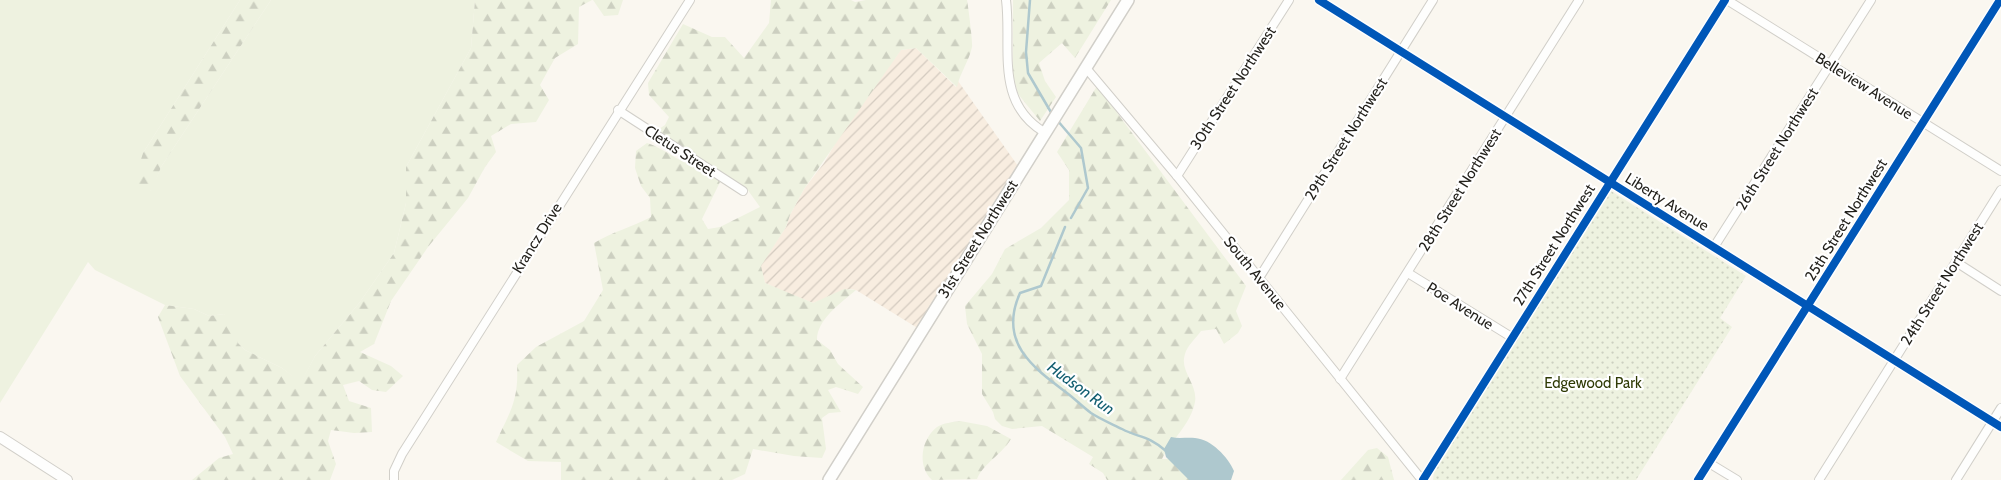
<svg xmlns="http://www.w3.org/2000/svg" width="2001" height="480" viewBox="0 0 2001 480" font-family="Cabin,sans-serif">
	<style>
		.industrial { fill: url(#industrial-furrows) }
		.grass { fill: #eef2e0 }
		.forest { fill: url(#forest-firs) }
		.park { fill: url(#park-dots) }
		.water { fill: #aec8ce }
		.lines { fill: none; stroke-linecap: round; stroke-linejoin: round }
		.stream { stroke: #aec8ce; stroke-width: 2.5 }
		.minor-casing { stroke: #d1cfc9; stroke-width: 10 }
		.tertiary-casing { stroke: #d1cfc9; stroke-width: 12 }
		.secondary-casing { stroke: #d1cfc9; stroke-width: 14 }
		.minor { stroke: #fefefd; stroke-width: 8 }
		.tertiary { stroke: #fefefd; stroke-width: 10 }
		.secondary { stroke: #fefefd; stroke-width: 11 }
		.cycleway-casing { stroke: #fff; stroke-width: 11 }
		.cycleway { stroke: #0057b8; stroke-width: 8 }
		.labels { text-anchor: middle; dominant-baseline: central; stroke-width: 4.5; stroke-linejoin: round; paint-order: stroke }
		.street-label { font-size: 15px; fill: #211f1a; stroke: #fff }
		.park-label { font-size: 15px; fill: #2f3a05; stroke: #fff }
		.water-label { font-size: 16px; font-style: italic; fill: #145f71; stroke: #fff }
	</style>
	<defs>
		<pattern id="industrial-furrows" width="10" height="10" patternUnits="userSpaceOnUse" patternTransform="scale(1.25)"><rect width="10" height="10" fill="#f8ede0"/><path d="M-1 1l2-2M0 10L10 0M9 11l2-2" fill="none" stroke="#d4cbc0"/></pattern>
		<pattern id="forest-firs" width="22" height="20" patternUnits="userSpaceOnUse" patternTransform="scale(1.25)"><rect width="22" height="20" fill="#eef2e0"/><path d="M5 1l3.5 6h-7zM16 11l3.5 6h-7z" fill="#cccfc0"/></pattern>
		<pattern id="park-dots" width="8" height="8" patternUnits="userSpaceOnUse" patternTransform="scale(1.25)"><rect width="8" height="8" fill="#eef2e0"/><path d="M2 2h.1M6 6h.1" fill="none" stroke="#cccfc0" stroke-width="1.8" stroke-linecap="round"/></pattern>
	</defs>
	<rect width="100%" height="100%" fill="#faf7f0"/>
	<polygon class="industrial" points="916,48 956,87 958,81 1018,166 919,329 856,290 850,289 813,303 780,290 765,283 760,266 786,227 790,215 804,189 824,163 836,142 877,82 901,50"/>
	<polygon class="grass" points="0,0 240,0 143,153 151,191 161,167 271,0 475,0 471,48 406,167 406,203 394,253 360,302 315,356 301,383 282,368 245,350 238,343 224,314 209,316 194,309 165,305 95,270 88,262 0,403"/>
	<g class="forest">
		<polygon points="240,0 271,0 161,167 152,191 134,182 143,153"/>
		<polygon points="475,0 592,0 579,7 578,44 555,58 540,85 549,100 536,122 511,124 491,136 496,152 485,167 468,198 428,247 391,301 374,344 360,352 391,366 403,376 386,392 372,390 359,381 343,385 349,401 371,408 372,432 354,433 331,430 328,441 336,464 330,480 192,480 219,458 233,454 225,437 180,376 158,317 165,305 194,309 209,316 224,314 237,331 238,343 245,350 282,368 301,382 315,356 360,302 394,253 406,203 406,167 471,48"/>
		<polygon points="593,0 623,0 618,15 604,16"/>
		<path d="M771,0H851L855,2L866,0H967C968,5 973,43 972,47C969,61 960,73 957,87L916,48L901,50L804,189L790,215L786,227L761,266L765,283L813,303L844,289L856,290C841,303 817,319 817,340L830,350L838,364L863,387L858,394L836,387L828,390L841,412L829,413L822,418L826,449L822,458L794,456L753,449L745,474L732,480H561V462L528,461L496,442C510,412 519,400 517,365L536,347L584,321L603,290L594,243C612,232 632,227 651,217L650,198L641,186L635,168L636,151L647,143C659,147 667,153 678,159C693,167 707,172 720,182L702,219L708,229L720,227L760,207L747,189L743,191L653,133L665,125L669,117L649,95L648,83L683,24L712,37H725L744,58L769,23Z"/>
		<polygon points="1013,0 1111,0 1075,58 1062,43 1039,63 1045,81 1056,97 1040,121 1018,94 1013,75"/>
		<path d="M1097,86L1246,286L1236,311L1242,326L1238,333L1224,344L1216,329L1201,331C1196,338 1187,346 1185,354C1179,371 1198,384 1195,402C1191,424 1171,440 1162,459H1174L1207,480H1107L1103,473L1089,464L1093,457L1042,426L1012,429L1002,426L995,419L993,412L982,394V354L967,324L965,306L992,274L1005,249L1041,228L1069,200V170L1057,152Z"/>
		<path d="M960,421L987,426L1011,439C1002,454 983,464 977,479L932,480C917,466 921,439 937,427C943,423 953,422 960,421Z"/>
		<polygon points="1377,448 1388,457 1394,480 1341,480 1368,450"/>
	</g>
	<polygon class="park" points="1611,191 1746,276 1720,318 1732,327 1636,480 1433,480 1434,471"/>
	<path class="water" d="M1171,437C1179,439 1187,437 1195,438C1211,439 1228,457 1234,471L1231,480H1189L1166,457L1164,449Z"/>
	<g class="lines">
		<g class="stream">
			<polyline points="1030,0 1026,52 1028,73 1052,114"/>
			<polyline points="1057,120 1081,148 1088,188 1071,218"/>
			<path d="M1065,227L1041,286L1020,293C998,342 1032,367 1067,393C1075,399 1083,407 1091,413C1100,419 1112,424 1122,429C1139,438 1148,435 1166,451"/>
		</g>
		<defs>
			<g id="minor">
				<path d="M1006,0C1012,46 994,102 1044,132"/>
				<polyline points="1319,0 2001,427"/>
				<polyline points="1727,0 2001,171"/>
				<polyline points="1086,68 1177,176 1422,480"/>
				<polyline points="618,110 743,191"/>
				<polyline points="1177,176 1289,0"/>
				<polyline points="1714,247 1871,0"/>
				<polyline points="1956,262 2001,291"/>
				<polyline points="1408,273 1513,338"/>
				<polyline points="1259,278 1433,0"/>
				<polyline points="1340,379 1579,0"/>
				<polyline points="1709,463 1737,480"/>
				<polyline points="394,480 394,471 402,454 690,0"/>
				<polyline points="1423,480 1725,0"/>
				<polyline points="1698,480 2000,0"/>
				<polyline points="1819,480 2001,190"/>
				<polyline points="1956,480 2001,408"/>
			</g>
			<polyline id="tertiary" points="0,437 67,480"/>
			<polyline id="secondary" points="829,480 1128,0"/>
		</defs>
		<use href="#minor" class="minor-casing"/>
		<use href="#tertiary" class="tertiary-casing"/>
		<use href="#secondary" class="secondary-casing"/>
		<use href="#minor" class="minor"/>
		<use href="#tertiary" class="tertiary"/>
		<use href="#secondary" class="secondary"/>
		<defs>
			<g id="cycleway">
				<polyline points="1319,0 2001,427"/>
				<polyline points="1423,480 1725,0"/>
				<polyline points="1698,480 2000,0"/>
			</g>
		</defs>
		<use href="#cycleway" class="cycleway-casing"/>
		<use href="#cycleway" class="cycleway"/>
	</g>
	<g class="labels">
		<g class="street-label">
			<text transform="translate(1864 86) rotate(32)">Belleview Avenue</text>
			<text transform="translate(1233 88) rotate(-57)">30th Street Northwest</text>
			<text transform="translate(1346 139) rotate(-58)">29th Street Northwest</text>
			<text transform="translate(1777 149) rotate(-58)">26th Street Northwest</text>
			<text transform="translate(680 151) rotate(33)">Cletus Street</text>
			<text transform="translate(1460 190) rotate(-58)">28th Street Northwest</text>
			<text transform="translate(1667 202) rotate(32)">Liberty Avenue</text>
			<text transform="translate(1846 220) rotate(-58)">25th Street Northwest</text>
			<text transform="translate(537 238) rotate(-58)">Krancz Drive</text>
			<text transform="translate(978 239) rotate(-58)">31st Street Northwest</text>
			<text transform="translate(1554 245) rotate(-58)">27th Street Northwest</text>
			<text transform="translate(1255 273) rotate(51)">South Avenue</text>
			<text transform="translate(1942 284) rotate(-58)">24th Street Northwest</text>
			<text transform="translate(1460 306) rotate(32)">Poe Avenue</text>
		</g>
		<g class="park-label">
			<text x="1593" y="383">Edgewood Park</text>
		</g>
		<g class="water-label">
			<text transform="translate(1081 388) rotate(36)">Hudson Run</text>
		</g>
	</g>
</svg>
